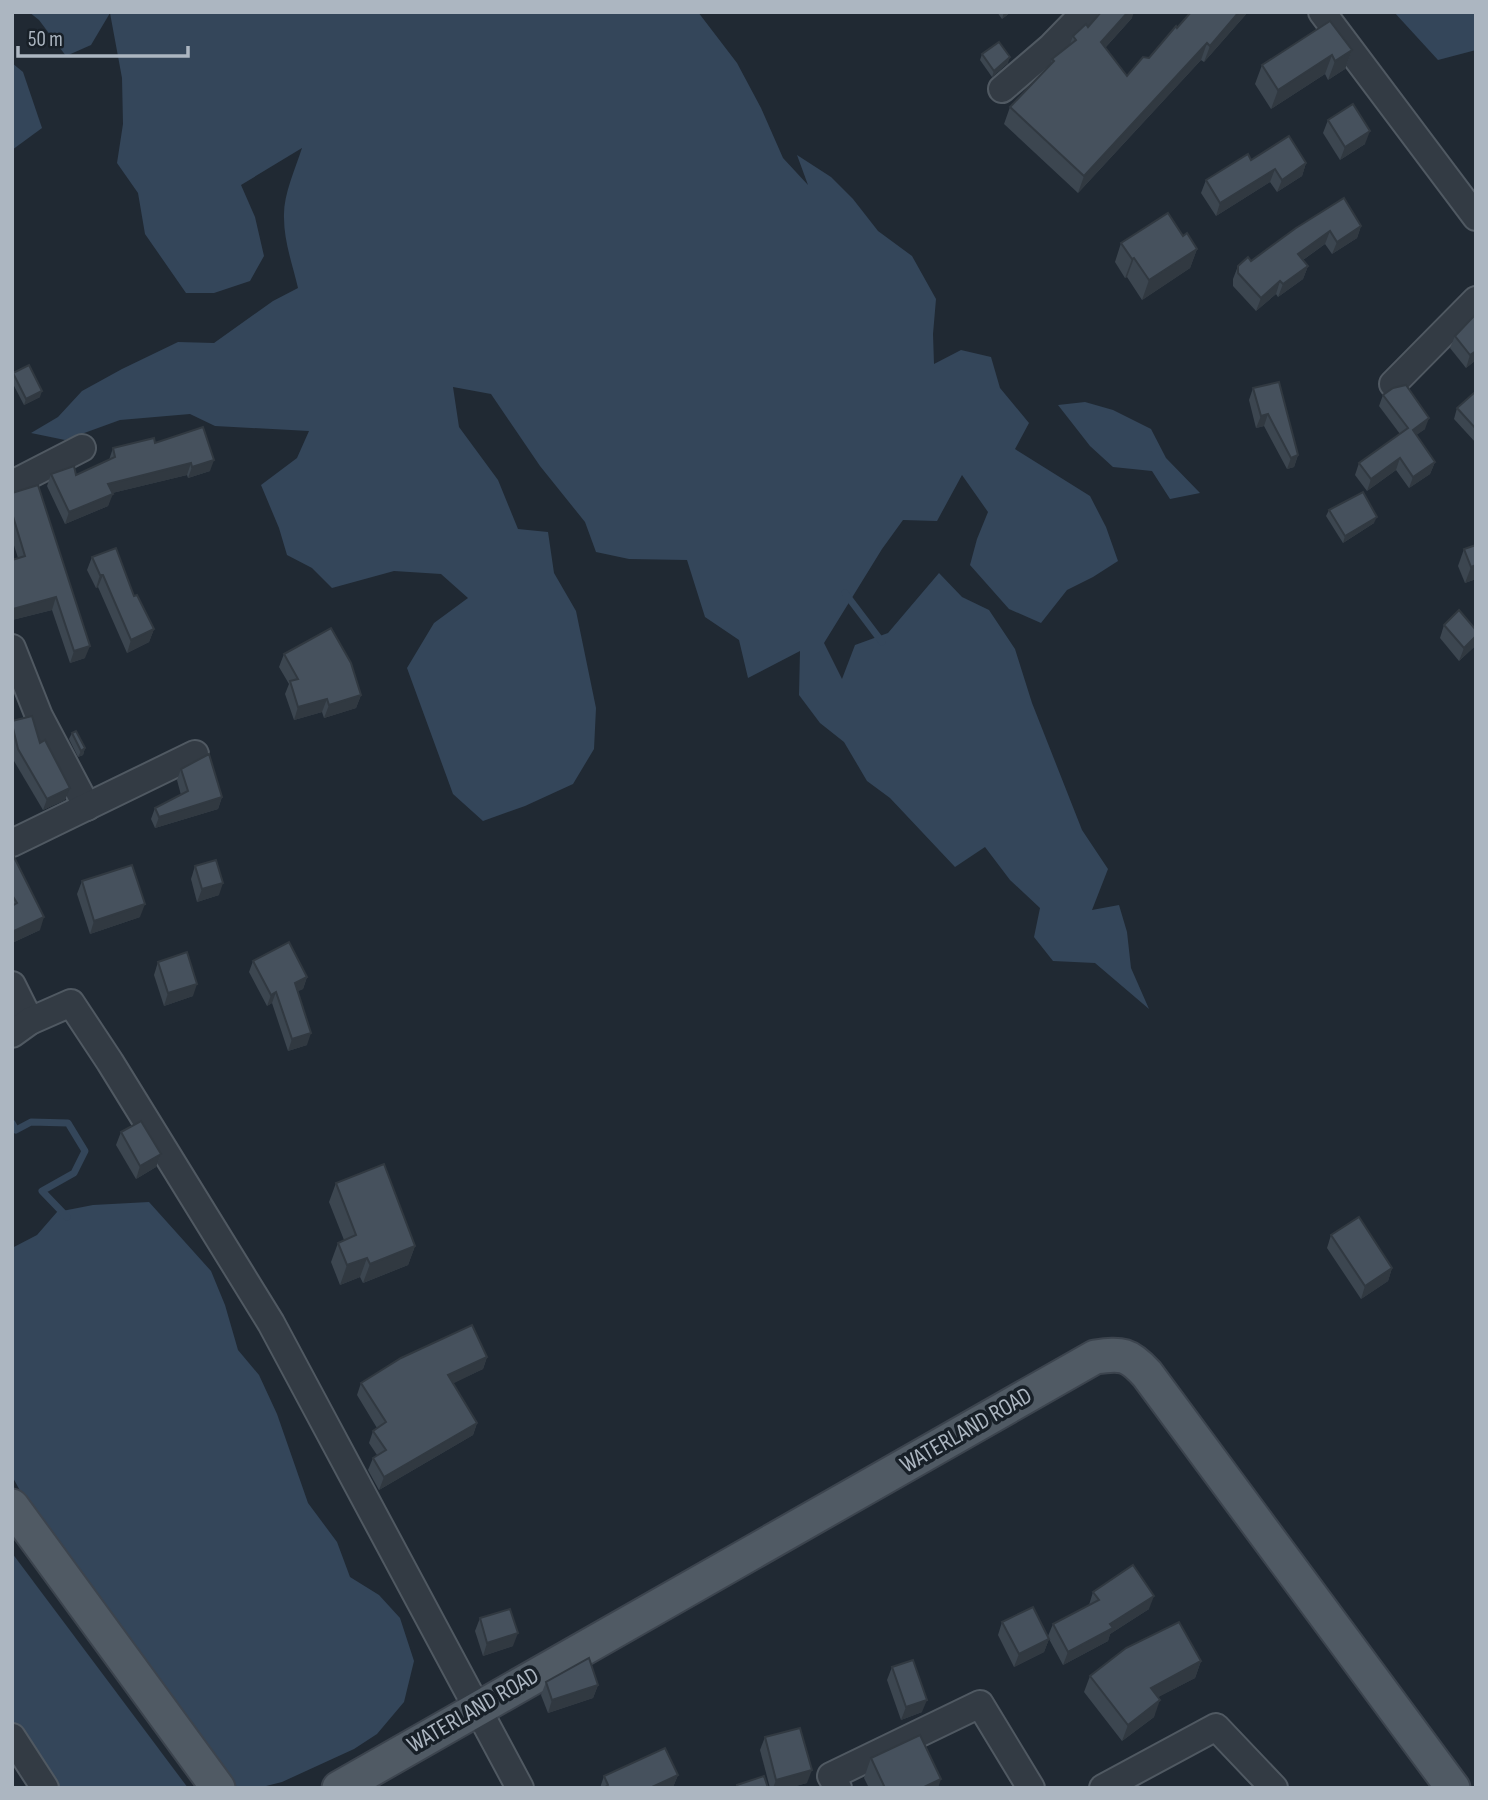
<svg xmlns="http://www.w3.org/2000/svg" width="1488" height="1800" viewBox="0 0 1488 1800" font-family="'Sofia Sans Condensed',sans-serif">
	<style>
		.water { fill: #34465a }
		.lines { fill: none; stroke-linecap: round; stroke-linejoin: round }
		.stream { stroke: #34465a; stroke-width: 7 }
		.minor-casing { stroke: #505962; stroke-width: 30 }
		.major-casing { stroke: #3c444e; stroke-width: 37 }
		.minor { stroke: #333b44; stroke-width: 26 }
		.major { stroke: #505a64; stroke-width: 33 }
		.wall { fill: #3c4650 }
		.shaded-wall { fill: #313941 }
		.building { fill: #46515d; stroke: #313941; stroke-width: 2 }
		.labels { text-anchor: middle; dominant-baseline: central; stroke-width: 7; stroke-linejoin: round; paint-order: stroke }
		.street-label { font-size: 24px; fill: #acb6c1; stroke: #182028 }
	</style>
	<rect width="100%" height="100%" fill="#202933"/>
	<g class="water">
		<path d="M29,12H698L737,63L761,108L783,158L808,185L797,155L831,177L853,199L878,231L912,256L936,299L933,334L934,364L961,350L991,357L1000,388L1029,423L1015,449L1090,496L1106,527L1118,561L1093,577L1067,590L1041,623L1009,609L970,565L977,539L988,512L962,475L937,521L903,520L882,549L824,643L842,679L855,645L888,633L939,573L962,597L989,610L1015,649L1032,703L1082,830L1108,869L1092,910L1119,905L1127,932L1131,968L1149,1009L1095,963L1053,961L1034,937L1040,908L1010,880L985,847L955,867L890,798L867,781L844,742L820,723L799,695L800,651L748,678L739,640L705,617L687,560L629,559L596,552L585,522L540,466L491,394L453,387L459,427L498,480L518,529L548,532L554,573L576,611L596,708L594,749L573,784L525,806L483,821L453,794L407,668L434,623L468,598L441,574L394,571L332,588L312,568L287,555L279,528L261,485L297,458L309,431L215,426L190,414L120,420L65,440L31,433L58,417L82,391L122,369L178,342L214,343L273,301L298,288C293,266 284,242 284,218C283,195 295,170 302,148L241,185L255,217L264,256L250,281L214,293H186L145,234L138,193L117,163L123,124L122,78L110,13L91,45L66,56L39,20Z"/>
		<polygon points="1394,12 1476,12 1476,50 1438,60"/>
		<polygon points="12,63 23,72 42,128 12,150"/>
		<polygon points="1085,402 1113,410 1151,429 1166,458 1200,493 1170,499 1152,471 1113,467 1090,446 1058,405"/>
		<polygon points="149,1202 211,1271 225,1305 238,1350 259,1375 277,1414 308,1503 337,1542 350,1577 379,1595 400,1618 414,1661 404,1702 377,1734 354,1749 282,1782 258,1788 238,1788 221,1769 41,1529 12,1476 12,1248 37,1235 57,1212 93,1205"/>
		<polygon points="12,1553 188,1788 45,1788 12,1733"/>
	</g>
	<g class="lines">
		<g class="stream">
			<polyline points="845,593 882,642"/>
			<polyline points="12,1123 16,1130 31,1122 68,1123 85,1151 74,1173 42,1191 67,1217"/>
		</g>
		<defs>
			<g id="minor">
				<polyline points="1322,12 1476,217"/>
				<polyline points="1002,89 1051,47 1085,12"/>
				<polyline points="1393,384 1476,300"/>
				<polyline points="12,484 82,448"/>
				<polyline points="12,648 39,716 87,807"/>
				<polyline points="12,843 195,754"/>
				<polyline points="12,985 30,1021"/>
				<polyline points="12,1034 30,1021 71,1003 110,1062 271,1323 520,1788"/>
				<polyline points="12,1737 45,1788"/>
				<polyline points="838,1788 831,1776 980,1704 1031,1788"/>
				<polyline points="1103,1788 1216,1727 1274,1788"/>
			</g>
			<g id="major">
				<polyline points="12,1506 218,1788"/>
				<path d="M339,1788L1095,1357C1122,1353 1129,1354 1147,1374L1453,1788"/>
			</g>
		</defs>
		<use href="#minor" class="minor-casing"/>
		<use href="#major" class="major-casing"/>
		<use href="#minor" class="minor"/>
		<use href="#major" class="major"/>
	</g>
	<g class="wall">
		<polygon points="997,12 1011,12 1002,19"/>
		<polygon points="1191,12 1248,12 1204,62 1201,60 1078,193 1004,124 1010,107 1050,66 1052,59 1070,44 1073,36 1088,27 1132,18 1105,48 1127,76 1149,58"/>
		<polygon points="1352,50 1345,69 1328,80 1325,74 1271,109 1255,84 1262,65"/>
		<polygon points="982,54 1008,63 992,77 980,60"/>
		<polygon points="1328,120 1365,144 1340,160 1323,133"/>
		<polygon points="1251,160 1306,163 1302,176 1277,192 1270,182 1216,216 1201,193 1206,180"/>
		<polygon points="1361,226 1357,238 1332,254 1325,244 1303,260 1308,266 1303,279 1278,297 1276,294 1256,311 1233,286 1233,279 1238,266 1251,261 1296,228"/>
		<polygon points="1183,236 1197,249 1190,268 1142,300 1127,277 1125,278 1115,262 1121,243"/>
		<polygon points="1476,319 1476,360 1466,368 1450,348 1455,336"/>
		<polygon points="13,373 40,397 24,405 12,382"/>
		<polygon points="1253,388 1298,455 1294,467 1287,469 1264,426 1256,428 1249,400"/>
		<polygon points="1476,393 1476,443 1454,419 1457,408"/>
		<polygon points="1383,395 1425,429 1416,435 1435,462 1430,474 1409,488 1396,470 1367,491 1355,475 1359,463 1400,434 1379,406"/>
		<polygon points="155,443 210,471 188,478 187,475 112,493 108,506 65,524 47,486 51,474 76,475 109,460 113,448"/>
		<polygon points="12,493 85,658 70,663 52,610 12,620 12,560 18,558 12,539"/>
		<polygon points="1329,510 1374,523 1343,543 1326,516"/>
		<polygon points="1476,545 1476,579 1465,583 1458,566 1464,549"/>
		<polygon points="92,557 134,596 154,629 149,642 127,653 98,587 96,588 87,570"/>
		<polygon points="1444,625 1476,630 1476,641 1474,647 1459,661 1440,638"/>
		<polygon points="284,654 361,695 356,708 324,718 322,712 294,720 285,694 289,684 279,667"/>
		<polygon points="12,721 40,743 65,800 43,810 14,761 12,753"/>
		<polygon points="72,733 85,748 83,755 78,757 69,739"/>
		<polygon points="181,769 222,797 218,809 155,828 151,819 155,808 181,795 177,780"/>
		<polygon points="12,858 40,930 12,943"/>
		<polygon points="195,866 219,895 197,902 191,879"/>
		<polygon points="82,881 140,917 90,934 77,894"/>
		<polygon points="253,961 307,977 303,989 297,991 307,1045 288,1051 272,1003 267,1006 249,972"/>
		<polygon points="158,962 193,996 164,1006 154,975"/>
		<polygon points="121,1132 161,1154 156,1167 136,1179 116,1145"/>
		<polygon points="336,1183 415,1246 408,1265 363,1283 360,1277 340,1285 331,1262 338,1243 344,1240 329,1202"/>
		<polygon points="1331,1235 1392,1268 1388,1281 1361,1299 1327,1248"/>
		<polygon points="487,1357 483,1369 453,1383 477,1423 473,1435 379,1490 368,1470 373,1458 377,1455 369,1443 373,1431 377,1428 357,1395 361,1383"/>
		<polygon points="1093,1592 1149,1609 1110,1634 1108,1641 1063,1665 1049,1639 1044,1652 1014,1667 998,1635 1002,1622 1048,1636 1053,1624 1089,1605"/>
		<polygon points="480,1618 513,1646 483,1656 475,1631"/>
		<polygon points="1201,1661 1195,1678 1158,1697 1154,1717 1122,1741 1084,1692 1090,1676"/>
		<polygon points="892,1667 922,1712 901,1720 887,1680"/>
		<polygon points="546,1682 598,1685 593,1698 548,1713 541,1695"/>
		<polygon points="765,1737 807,1783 788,1788 770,1788 760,1750"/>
		<polygon points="871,1758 938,1788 869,1788 864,1778"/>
		<polygon points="678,1775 673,1787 671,1788 600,1788 604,1776"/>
	</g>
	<g class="shaded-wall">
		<polygon points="1004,12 1011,12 1002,19"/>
		<polygon points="1128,12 1134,12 1132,18 1095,59 1101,42"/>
		<polygon points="1239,12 1248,12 1204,62 1210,46"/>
		<polygon points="1207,43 1201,60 1078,193 1084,176"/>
		<polygon points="1352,50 1345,69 1328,80 1335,61"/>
		<polygon points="1332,55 1325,74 1271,109 1278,90"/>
		<polygon points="1010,57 1008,63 992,77 994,71"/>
		<polygon points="1370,131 1365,144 1340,160 1345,147"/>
		<polygon points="1306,163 1302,176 1277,192 1282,180"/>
		<polygon points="1275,169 1270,182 1216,216 1220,203"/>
		<polygon points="1361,226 1357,238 1332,254 1337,242"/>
		<polygon points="1330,231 1325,244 1293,267 1298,254"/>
		<polygon points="1197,249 1190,268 1142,300 1149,280"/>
		<polygon points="1134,258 1127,277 1125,278 1132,259"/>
		<polygon points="1308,266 1303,279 1278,297 1283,284"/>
		<polygon points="1280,281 1276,294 1256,311 1261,298"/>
		<polygon points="1476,351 1476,360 1466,368 1470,355"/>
		<polygon points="42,391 40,397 24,405 26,399"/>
		<polygon points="1268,414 1264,426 1256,428 1261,416"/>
		<polygon points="1429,418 1425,429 1408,441 1413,430"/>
		<polygon points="1298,455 1294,467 1287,469 1291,458"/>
		<polygon points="1400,458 1396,470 1367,491 1371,479"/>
		<polygon points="214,460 210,471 188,478 192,467"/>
		<polygon points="1435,462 1430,474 1409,488 1413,477"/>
		<polygon points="191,463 187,475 104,495 108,484"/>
		<polygon points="113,494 108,506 65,524 69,512"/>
		<polygon points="1377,517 1374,523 1343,543 1345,536"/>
		<polygon points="1476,565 1476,579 1465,583 1471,567"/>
		<polygon points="100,575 103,575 98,587 96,588"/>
		<polygon points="56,597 52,610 12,620 13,609"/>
		<polygon points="154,629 149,642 127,653 131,640"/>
		<polygon points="1476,636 1476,641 1474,647 1459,661 1464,648"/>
		<polygon points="90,646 85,658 70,663 74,651"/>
		<polygon points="361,695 356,708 324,718 329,705"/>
		<polygon points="327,699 322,712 294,720 298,707"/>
		<polygon points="85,748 83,755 78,757 81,751"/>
		<polygon points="70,788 65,800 43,810 47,799"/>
		<polygon points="222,797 218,809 155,828 159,817"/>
		<polygon points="223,883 219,895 197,902 202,889"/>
		<polygon points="145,904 140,917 90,934 94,921"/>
		<polygon points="44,917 40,930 12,943 12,932"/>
		<polygon points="307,977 303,989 291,995 295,983"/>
		<polygon points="197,984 193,996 164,1006 168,993"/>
		<polygon points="276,992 272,1003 267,1006 271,995"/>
		<polygon points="311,1033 307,1045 288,1051 292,1039"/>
		<polygon points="161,1154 156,1167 136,1179 140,1166"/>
		<polygon points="415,1246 408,1265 363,1283 370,1264"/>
		<polygon points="367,1258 360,1277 340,1285 347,1265"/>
		<polygon points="1392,1268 1388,1281 1361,1299 1365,1286"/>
		<polygon points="487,1357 483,1369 444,1388 448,1375"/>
		<polygon points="477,1423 473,1435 379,1490 384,1477"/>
		<polygon points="1154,1596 1149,1609 1110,1634 1108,1641 1063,1665 1068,1652"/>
		<polygon points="518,1633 513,1646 483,1656 487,1643"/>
		<polygon points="1049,1639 1044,1652 1014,1667 1019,1654"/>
		<polygon points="1201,1661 1195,1678 1145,1704 1151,1688"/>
		<polygon points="598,1685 593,1698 548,1713 552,1700"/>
		<polygon points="927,1700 922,1712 901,1720 906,1707"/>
		<polygon points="1160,1700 1154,1717 1122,1741 1128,1725"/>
		<polygon points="812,1770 807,1783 788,1788 773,1788 776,1780"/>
		<polygon points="678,1775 673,1787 671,1788 650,1788"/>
		<polygon points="941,1779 938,1788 922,1788"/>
	</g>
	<g class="building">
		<polygon points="1101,12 1128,12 1101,42 1127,76 1143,57 1149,58 1176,26 1177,28 1191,12 1239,12 1210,46 1207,43 1084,176 1010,107 1054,61 1052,59 1076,40 1073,36 1086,24 1088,27"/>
		<polygon points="1330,21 1352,50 1335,61 1332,55 1278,90 1262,65"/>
		<polygon points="999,42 1010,57 994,71 982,54"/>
		<polygon points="1353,104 1370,131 1345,147 1328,120"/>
		<polygon points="1289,136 1306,163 1282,180 1275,169 1220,203 1206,180 1248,154 1251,160"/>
		<polygon points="1344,198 1361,226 1337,242 1330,231 1298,254 1308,266 1283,284 1280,281 1261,298 1238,273 1238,266 1248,257 1251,261 1296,228"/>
		<polygon points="1168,213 1183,236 1187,233 1197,249 1149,280 1134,258 1132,259 1121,243"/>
		<polygon points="1474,316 1476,319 1476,351 1470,355 1455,336"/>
		<polygon points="29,365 42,391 26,399 13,373"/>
		<polygon points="1279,382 1298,455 1291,458 1268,414 1261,416 1253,388"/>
		<polygon points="1406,385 1429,418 1413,430 1435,462 1413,477 1400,458 1371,479 1359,463 1408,428 1383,395 1393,388"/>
		<polygon points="1475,392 1476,393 1476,429 1457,408"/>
		<polygon points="203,427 214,460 192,467 191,463 108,484 113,494 69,512 51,474 74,466 76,475 115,457 113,448 154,438 155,443"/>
		<polygon points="38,485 90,646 74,651 56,597 13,609 12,605 12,560 25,556 12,513 12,493"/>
		<polygon points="1363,492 1377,517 1345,536 1329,510"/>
		<polygon points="1476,545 1476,565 1471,567 1464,549"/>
		<polygon points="116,548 134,596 137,595 154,629 131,640 103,575 100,575 92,557"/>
		<polygon points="1459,610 1476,630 1476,636 1464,648 1444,625"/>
		<polygon points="331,628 351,663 361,695 329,705 327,699 298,707 290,681 298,679 284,654"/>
		<polygon points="32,716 40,743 45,740 70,788 47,799 18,749 12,724 12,721"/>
		<polygon points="76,731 85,748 81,751 72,733"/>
		<polygon points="209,754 222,797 159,817 155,808 188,791 181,769"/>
		<polygon points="14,857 44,917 12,932 12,906 17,903 12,895 12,858"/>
		<polygon points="216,860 223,883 202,889 195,866"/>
		<polygon points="132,865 145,904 94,921 82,881"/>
		<polygon points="289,942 307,977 295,983 311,1033 292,1039 276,992 271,995 253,961"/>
		<polygon points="187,952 197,984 168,993 158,962"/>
		<polygon points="141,1121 161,1154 140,1166 121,1132"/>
		<polygon points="384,1164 415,1246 370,1264 367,1258 347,1265 338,1243 356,1235 336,1183"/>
		<polygon points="1359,1217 1392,1268 1365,1286 1331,1235"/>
		<polygon points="472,1325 487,1357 448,1375 477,1423 384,1477 373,1458 386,1450 373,1431 386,1422 361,1383 401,1358"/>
		<polygon points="1133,1565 1154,1596 1110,1624 1113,1628 1068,1652 1053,1624 1099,1600 1093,1592"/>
		<polygon points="1033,1607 1049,1639 1019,1654 1002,1622"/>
		<polygon points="510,1609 518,1633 487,1643 480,1618"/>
		<polygon points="1179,1622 1201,1661 1151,1688 1160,1700 1128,1725 1090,1676 1126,1648"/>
		<polygon points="589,1658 598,1685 552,1700 546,1682"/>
		<polygon points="913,1660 927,1700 906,1707 892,1667"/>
		<polygon points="800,1728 812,1770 776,1780 765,1737"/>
		<polygon points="920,1735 941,1779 922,1788 885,1788 871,1758"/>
		<polygon points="665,1748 678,1775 650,1788 604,1788 608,1785 604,1776"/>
		<polygon points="764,1776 768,1788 738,1788 737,1785"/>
	</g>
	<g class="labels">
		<g class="street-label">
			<text transform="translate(966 1430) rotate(-30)">WATERLAND ROAD</text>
			<text transform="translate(473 1710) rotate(-30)">WATERLAND ROAD</text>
		</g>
	</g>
	<rect width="1488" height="1800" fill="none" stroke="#acb6c1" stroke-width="28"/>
	<path d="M18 46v10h170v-10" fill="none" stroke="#acb6c1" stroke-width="3.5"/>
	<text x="28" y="46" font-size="21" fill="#acb6c1" stroke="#182028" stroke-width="5" paint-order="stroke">50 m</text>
</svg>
